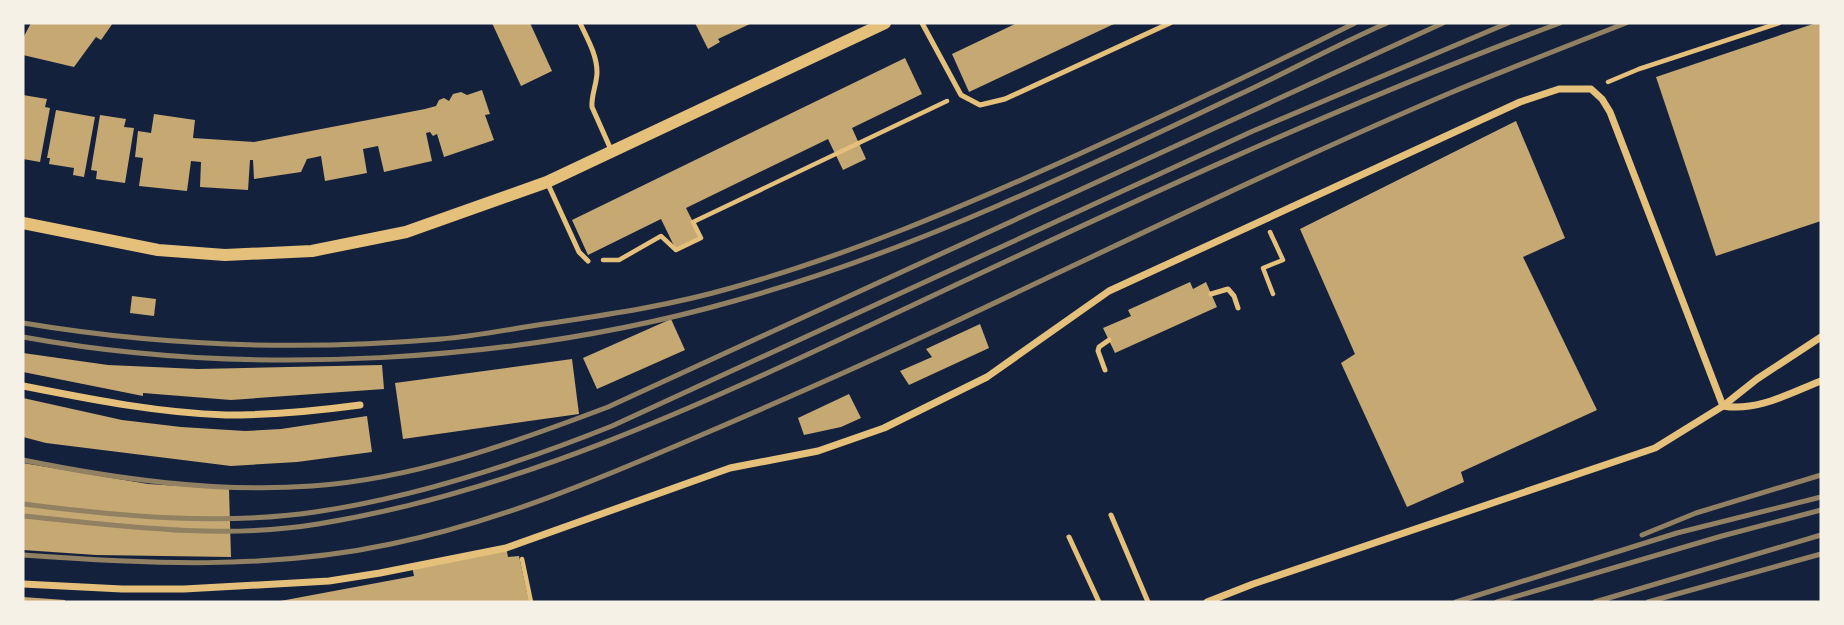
<svg xmlns="http://www.w3.org/2000/svg" width="1844" height="625" viewBox="0 0 1844 625" font-family="'Sofia Sans Condensed',sans-serif">
	<style>
		.building { fill: #c6a872 }
		.lines { fill: none; stroke-linecap: round; stroke-linejoin: round }
		.path { stroke: #e5c07b; stroke-width: 4.5 }
		.service { stroke: #e5c07b; stroke-width: 5 }
		.minor { stroke: #e5c07b; stroke-width: 7 }
		.tertiary { stroke: #e5c07b; stroke-width: 12 }
		.rail { stroke: #918062; stroke-width: 5 }
	</style>
	<rect width="100%" height="100%" fill="#14213d"/>
	<g class="building">
		<polygon points="31,23 113,23 101,40 96,37 74,67 23,55 23,38"/>
		<polygon points="492,23 530,23 552,71 521,86"/>
		<polygon points="695,23 752,23 718,39 720,42 708,49"/>
		<polygon points="1017,23 1116,23 969,92 952,54"/>
		<polygon points="1816,23 1821,23 1821,221 1716,256 1656,77"/>
		<polygon points="905,58 922,94 852,128 866,159 843,170 828,139 686,208 701,238 676,250 661,219 588,255 572,220"/>
		<polygon points="482,90 490,114 485,115 494,140 444,157 437,134 433,136 430,132 426,133 432,161 384,172 378,146 363,149 367,173 325,181 321,156 307,159 301,172 254,179 253,160 250,160 248,190 200,187 201,162 191,161 187,191 139,186 143,158 135,157 138,131 151,133 154,114 195,120 193,138 254,142 425,109 436,106 439,100 444,98 449,101 453,94 461,92 467,95"/>
		<polygon points="23,95 47,99 45,107 50,108 40,162 23,159"/>
		<polygon points="56,110 95,117 84,177 73,175 74,168 49,164 50,158 47,158"/>
		<polygon points="100,115 126,119 124,127 134,128 125,183 96,179 97,171 91,170"/>
		<polygon points="1516,121 1565,238 1523,257 1597,410 1461,472 1464,482 1407,507 1341,363 1355,354 1300,229"/>
		<polygon points="1190,282 1193,289 1206,282 1217,307 1115,353 1103,328 1131,316 1128,310"/>
		<polygon points="132,296 156,299 154,316 130,313"/>
		<polygon points="671,319 685,350 597,389 583,358"/>
		<polygon points="980,324 989,348 909,385 900,371 932,357 926,349"/>
		<polygon points="23,353 108,365 198,369 382,365 384,389 231,400 143,393 143,396 23,372"/>
		<polygon points="572,359 579,414 403,439 395,383"/>
		<polygon points="849,394 861,418 841,427 804,435 798,418"/>
		<polygon points="23,398 122,420 181,427 245,431 281,429 367,416 372,452 297,462 231,466 46,443 23,437"/>
		<polygon points="23,463 148,484 229,489 231,557 96,555 23,550"/>
		<polygon points="506,547 508,557 519,556 529,602 275,602 414,576 412,566"/>
		<polygon points="23,597 65,600 65,602 23,602"/>
	</g>
	<g class="lines">
		<g class="path">
			<polyline points="1608,82 1639,69 1779,23"/>
			<polyline points="1270,232 1283,260 1263,268 1273,294"/>
			<polyline points="603,260 619,260 661,236 676,250 701,238 693,222 947,101"/>
			<polyline points="522,559 531,602"/>
		</g>
		<g class="service">
			<path d="M580,23C587,38 597,55 597,72C597,84 591,95 592,107L612,152"/>
			<polyline points="922,23 961,95 980,105 1005,99 1170,23"/>
			<polyline points="547,182 579,252 588,261"/>
			<polyline points="1211,294 1228,289 1234,296 1238,308"/>
			<polyline points="1105,370 1098,351 1099,347 1109,340"/>
			<polyline points="1111,515 1148,602"/>
			<polyline points="1069,537 1099,602"/>
		</g>
		<g class="minor">
			<path d="M23,386C89,399 158,413 226,415C271,415 316,411 360,405"/>
			<path d="M1723,406C1757,412 1790,393 1821,381"/>
			<polyline points="23,584 122,589 184,589 329,581 380,573 506,548 730,468 818,451 884,428 987,377 1109,291 1520,102 1559,89 1591,89 1602,99 1610,112 1723,406"/>
			<polyline points="1207,602 1253,584 1655,448 1723,406 1757,379 1821,337"/>
		</g>
		<polyline class="tertiary" points="23,223 158,250 225,255 312,251 406,232 547,182 885,23"/>
		<g class="rail">
			<path d="M23,323C161,346 302,351 441,339C478,336 515,328 552,323C612,314 672,305 731,288C850,255 964,206 1077,155C1170,113 1263,69 1355,23"/>
			<path d="M23,337C247,378 515,363 734,301C824,276 912,243 997,206C1078,171 1159,133 1238,95C1288,72 1336,45 1387,23"/>
			<path d="M23,460C117,479 216,493 312,486C414,479 513,443 608,407L1443,23"/>
			<path d="M23,504C118,516 220,526 315,512C417,497 517,464 612,426L1253,131L1508,23"/>
			<path d="M23,516C120,526 221,540 318,524C528,490 721,395 911,306C1125,205 1339,105 1560,23"/>
			<polyline points="1642,535 1696,513 1821,475"/>
			<path d="M23,555C146,564 269,570 391,544C498,522 599,479 699,436C783,400 867,363 950,324C1116,246 1281,165 1450,93C1508,69 1567,46 1626,23"/>
			<polyline points="1456,602 1677,533 1821,497"/>
			<polyline points="1497,602 1722,536 1821,510"/>
			<polyline points="1595,602 1821,535"/>
			<polyline points="1648,602 1821,554"/>
		</g>
	</g>
	<rect width="1844" height="625" fill="none" stroke="#f6f1e7" stroke-width="49"/>
</svg>
